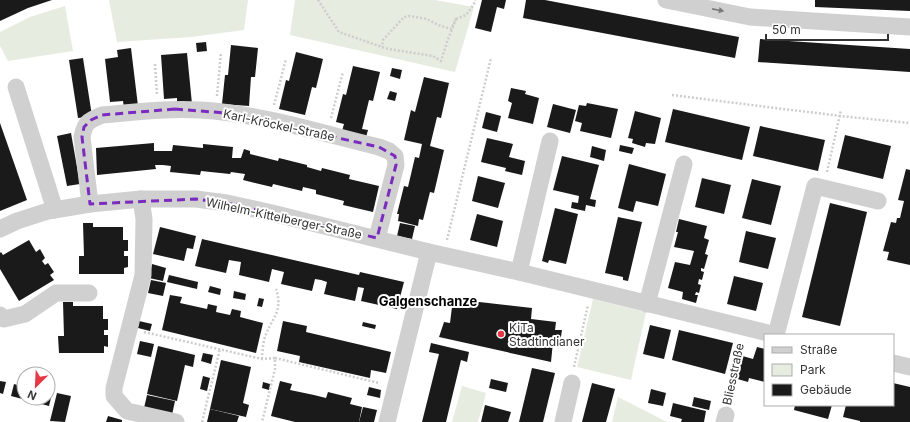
<svg xmlns="http://www.w3.org/2000/svg" width="910" height="422" viewBox="0 0 910 422" font-family="Inter,sans-serif">
	<style>
		.green { fill: #e6ecdf }
		.building { fill: #1a1a1a }
		.lines { fill: none; stroke-linecap: round; stroke-linejoin: round }
		.path { stroke: #cdcdcd; stroke-width: 2.5; stroke-dasharray: 2 2; stroke-linecap: butt }
		.minor { stroke: #d0d0d0; stroke-width: 17 }
		.oneway { fill: #7a7a7a }
		.marked { fill: none; stroke: #7b2cbf; stroke-width: 3; stroke-dasharray: 8 5; stroke-linejoin: round }
		.poi-dot { fill: #e63946; stroke: #fff; stroke-width: 1.5 }
		.labels { text-anchor: middle; dominant-baseline: central; stroke-width: 4; stroke-linejoin: round; paint-order: stroke }
		.street-label { font-size: 12px; fill: #333; stroke: #fff }
		.poi-label { font-size: 12px; fill: #333; stroke: #fff; text-anchor: start }
		.neighbourhood-label { font-size: 13px; font-weight: bold; fill: #000; stroke: #fff }
	</style>
	<rect width="100%" height="100%" fill="#fff"/>
	<g class="green">
		<polygon points="109,0 248,0 244,30 191,37 117,42"/>
		<polygon points="295,0 435,0 474,7 455,72 290,35"/>
		<polygon points="65,6 73,51 8,61 0,46 0,32 30,17"/>
		<polygon points="593,299 646,312 631,380 577,367"/>
		<polygon points="462,386 486,393 478,422 452,422"/>
		<polygon points="618,397 667,422 612,422"/>
	</g>
	<g class="building">
		<polygon points="0,0 52,0 28,8 0,21"/>
		<polygon points="482,0 506,0 504,9 497,7 491,32 475,28"/>
		<polygon points="526,0 545,0 739,37 735,58 523,18"/>
		<polygon points="815,0 910,0 910,11 815,7"/>
		<polygon points="760,39 910,49 910,72 758,62"/>
		<polygon points="206,42 207,51 197,52 196,43"/>
		<polygon points="231,45 258,48 255,77 251,77 249,106 222,104 225,75 228,75"/>
		<polygon points="131,48 138,106 124,108 123,101 110,102 105,59 118,57 117,50"/>
		<polygon points="296,52 323,59 316,88 312,87 305,115 279,109 286,80 289,81"/>
		<polygon points="187,53 192,104 177,105 177,98 164,99 161,55"/>
		<polygon points="83,58 92,116 78,118 69,60"/>
		<polygon points="353,66 380,72 373,101 369,100 362,129 368,130 366,137 342,131 344,124 336,122 343,94 346,95"/>
		<polygon points="392,68 402,70 400,79 390,76"/>
		<polygon points="424,77 449,83 441,118 437,117 430,146 444,150 434,193 430,192 423,220 419,219 418,226 398,221 399,214 397,214 404,186 408,187 415,157 419,158 422,144 404,140 411,110 415,112"/>
		<polygon points="511,88 526,91 525,94 539,98 533,124 508,118 512,103 508,101"/>
		<polygon points="390,91 397,93 395,101 387,99"/>
		<polygon points="587,103 618,109 611,138 580,131 582,123 575,121 579,105 586,106"/>
		<polygon points="553,104 576,110 570,133 547,127"/>
		<polygon points="673,109 750,127 742,160 665,142"/>
		<polygon points="635,111 661,118 655,144 646,143 645,147 632,143 633,139 628,138"/>
		<polygon points="486,112 501,116 497,132 482,128"/>
		<polygon points="0,123 27,200 0,211"/>
		<polygon points="760,126 825,140 818,171 753,156"/>
		<polygon points="71,133 80,184 67,186 57,136"/>
		<polygon points="845,135 891,146 883,179 837,168"/>
		<polygon points="487,138 513,144 509,157 525,161 522,175 505,171 506,168 481,162"/>
		<polygon points="154,143 154,151 172,151 173,145 203,148 203,144 233,147 232,158 241,158 244,149 250,151 250,154 278,161 279,158 307,165 307,167 321,171 322,168 350,175 349,179 379,186 373,212 343,205 344,201 316,194 316,190 303,187 302,191 273,184 272,187 243,180 245,174 231,172 230,174 201,171 200,175 170,172 171,166 163,165 155,165 156,169 97,175 96,148"/>
		<polygon points="620,145 634,148 632,154 619,151"/>
		<polygon points="592,146 606,150 604,161 590,157"/>
		<polygon points="562,156 599,165 590,199 596,200 595,207 586,205 585,211 571,208 572,202 578,203 579,196 553,190"/>
		<polygon points="629,164 666,174 658,206 636,201 633,212 618,208"/>
		<polygon points="906,169 910,170 910,265 887,260 889,252 883,251 891,222 896,223 897,218 900,218 904,201 898,200"/>
		<polygon points="478,176 505,183 498,208 472,201"/>
		<polygon points="702,178 731,185 724,214 695,207"/>
		<polygon points="752,179 781,186 771,225 742,218"/>
		<polygon points="830,203 867,212 840,326 802,317"/>
		<polygon points="555,208 578,214 566,264 549,260 548,263 542,261"/>
		<polygon points="477,214 503,221 497,247 470,240"/>
		<polygon points="618,217 642,222 628,281 623,280 623,277 605,273"/>
		<polygon points="679,219 707,226 704,238 709,240 705,254 708,255 704,269 701,268 701,271 704,272 702,280 699,279 698,284 701,285 699,293 696,292 695,295 698,295 696,303 682,299 683,292 668,288 675,262 690,265 694,251 674,247 678,232 676,232"/>
		<polygon points="83,223 93,223 93,227 123,227 123,240 128,240 128,251 124,251 124,256 128,256 128,267 124,268 124,274 79,274 79,256 84,256"/>
		<polygon points="400,223 415,226 412,239 397,236"/>
		<polygon points="160,227 196,236 193,249 187,248 184,261 153,254"/>
		<polygon points="746,231 776,238 768,269 739,262"/>
		<polygon points="202,239 359,275 360,272 404,282 397,309 361,301 364,288 358,287 355,301 324,294 327,282 321,280 315,279 312,291 281,284 284,272 272,269 269,282 239,275 241,262 229,260 226,273 195,266"/>
		<polygon points="29,240 36,252 40,249 45,258 42,261 45,265 48,263 54,272 50,275 54,280 19,301 0,269 0,253 1,252 3,255"/>
		<polygon points="152,264 166,268 163,281 149,278"/>
		<polygon points="169,275 198,282 197,289 167,282"/>
		<polygon points="734,276 763,283 756,311 727,304"/>
		<polygon points="151,280 166,283 163,296 148,293"/>
		<polygon points="210,286 221,289 220,295 208,292"/>
		<polygon points="234,291 246,294 245,300 233,298"/>
		<polygon points="170,295 182,297 180,303 207,309 208,304 217,306 216,312 230,315 232,309 241,311 240,317 263,323 256,353 162,330"/>
		<polygon points="259,298 264,299 262,307 257,306"/>
		<polygon points="453,299 532,308 531,319 556,322 555,330 562,330 560,343 553,342 551,362 439,337 444,322 450,323"/>
		<polygon points="63,302 73,302 73,306 103,306 103,319 108,319 108,330 104,330 104,335 108,335 108,347 104,346 104,353 59,353 58,336 64,336"/>
		<polygon points="139,321 152,324 150,331 138,328"/>
		<polygon points="283,321 307,326 306,332 391,352 386,373 371,370 370,378 299,362 300,356 277,351"/>
		<polygon points="363,322 376,325 375,329 362,326"/>
		<polygon points="650,325 671,330 664,359 643,354"/>
		<polygon points="679,330 733,343 725,374 672,360"/>
		<polygon points="140,341 154,344 151,357 137,354"/>
		<polygon points="431,343 469,352 467,362 461,360 446,422 422,422 439,354 429,352"/>
		<polygon points="158,346 195,355 193,367 185,365 177,401 147,394"/>
		<polygon points="757,347 765,349 765,382 749,378 748,382 734,378 739,355 753,359"/>
		<polygon points="203,353 213,355 211,364 201,361"/>
		<polygon points="221,360 251,367 243,403 249,405 246,417 210,409"/>
		<polygon points="532,368 555,373 543,422 519,422"/>
		<polygon points="203,376 210,378 207,391 200,389"/>
		<polygon points="491,379 508,383 506,392 489,388"/>
		<polygon points="0,381 6,382 3,394 0,393"/>
		<polygon points="280,381 292,384 290,390 314,395 326,398 328,392 352,398 350,404 362,407 359,422 295,422 271,416"/>
		<polygon points="263,382 270,384 269,390 262,388"/>
		<polygon points="592,383 615,389 606,422 582,422"/>
		<polygon points="893,383 910,387 910,422 860,422 860,421 843,417 846,405 893,405"/>
		<polygon points="14,384 24,387 24,398 48,398 48,393 52,394 49,406 11,396"/>
		<polygon points="369,387 381,390 380,398 367,395"/>
		<polygon points="651,389 666,393 663,406 648,403"/>
		<polygon points="57,393 71,396 65,422 50,421"/>
		<polygon points="147,395 175,401 172,415 144,408"/>
		<polygon points="694,397 711,401 709,410 692,406"/>
		<polygon points="673,403 706,411 704,422 681,422 682,419 670,416"/>
		<polygon points="485,405 511,412 508,422 481,422"/>
		<polygon points="795,405 832,405 828,419 794,410"/>
		<polygon points="363,407 377,410 374,422 359,422"/>
		<polygon points="210,409 239,416 237,422 207,422"/>
		<polygon points="108,416 122,420 122,422 106,422"/>
	</g>
	<g class="lines">
		<g class="path">
			<polyline points="318,0 339,32 382,47 389,49 433,56 441,61 447,42 456,19 451,29 438,25 427,19 410,16 404,17 383,40 382,47"/>
			<polyline points="456,19 466,15 474,4 475,0"/>
			<polyline points="155,64 157,95"/>
			<polyline points="672,95 840,116 910,123"/>
			<polyline points="217,96 221,52"/>
			<polyline points="274,105 286,59"/>
			<polyline points="331,118 343,72"/>
			<polyline points="827,172 841,110"/>
			<polyline points="447,240 491,58"/>
			<polyline points="144,332 262,359 275,358 275,369 262,422"/>
			<polyline points="275,358 379,383"/>
			<path d="M262,359C262,353 263,346 264,340C270,319 284,313 276,289"/>
			<polyline points="574,367 588,305"/>
			<polyline points="725,399 740,341"/>
			<polyline points="202,422 220,349"/>
		</g>
		<g class="minor">
			<polyline points="666,0 750,17 910,27"/>
			<polyline points="16,87 55,210"/>
			<polyline points="141,199 144,219 143,275 114,388 114,396 127,411 176,422"/>
			<path d="M90,204L82,137C85,122 88,121 102,115C135,112 168,108 201,110C262,114 321,133 379,147L389,151L395,156L396,165L377,238"/>
			<polyline points="0,229 17,221 48,211 90,204 141,199 196,199 227,203 272,213 429,252 519,272 776,335"/>
			<polyline points="519,272 550,141"/>
			<polyline points="647,304 684,164"/>
			<polyline points="0,315 4,319 25,314 56,293 89,293"/>
			<polyline points="776,335 815,186 878,201"/>
			<polyline points="893,363 910,367"/>
			<polyline points="387,422 429,252"/>
			<polyline points="563,422 572,383"/>
			<polyline points="724,422 726,415"/>
		</g>
	</g>
	<defs><path id="oneway-solid" d="M-6-.8H1V-3.2L6.5 0L1 3.2V.8H-6Z"/></defs>
	<use class="oneway" href="#oneway-solid" transform="translate(718 10) rotate(11)"/>
	<path class="marked" d="M175,109L225,113L379,147L395,156L396,165L377,238L227,203L196,199L90,204L82,137L84,127L91,120L102,115Z"/>
	<circle class="poi-dot" cx="501" cy="334" r="4"/>
	<g class="labels">
		<g class="street-label">
			<text transform="translate(279 125) rotate(12)">Karl-Kröckel-Straße</text>
			<text transform="translate(284 218) rotate(12)">Wilhelm-Kittelberger-Straße</text>
			<text transform="translate(733 374) rotate(-78)">Bliesstraße</text>
		</g>
		<g class="poi-label">
			<text x="509" y="327">KiTa<tspan x="509" dy="14">Stadtindianer</tspan></text>
		</g>
		<g class="neighbourhood-label">
			<text x="428" y="301">Galgenschanze</text>
		</g>
	</g>
	<rect x="764" y="334" width="130" height="72" fill="#ffffff" stroke="#adadad"/>
	<rect x="772" y="347" width="20" height="6" fill="#d0d0d0" stroke="#adadad"/>
	<text x="800" y="354" font-size="12" fill="#333333">Straße</text>
	<rect x="772" y="364" width="20" height="12" fill="#e6ecdf" stroke="#adadad"/>
	<text x="800" y="374" font-size="12" fill="#333333">Park</text>
	<rect x="772" y="384" width="20" height="12" fill="#1a1a1a" stroke="#adadad"/>
	<text x="800" y="394" font-size="12" fill="#333333">Gebäude</text>
	<g transform="translate(36 386) rotate(204)"><circle r="19" fill="#ffffff" stroke="#adadad"/>
	<path d="M0-3L7 15L0 10L-7 15Z" fill="#e63946"/>
	<text y="-6" font-size="11" font-weight="bold" text-anchor="middle" fill="#333333">N</text>
	</g>
	<path d="M766 34v6h122v-6" fill="none" stroke="#333333" stroke-width="2"/>
	<text x="772" y="34" font-size="12" fill="#333333" stroke="#ffffff" stroke-width="3" paint-order="stroke">50 m</text>
</svg>
